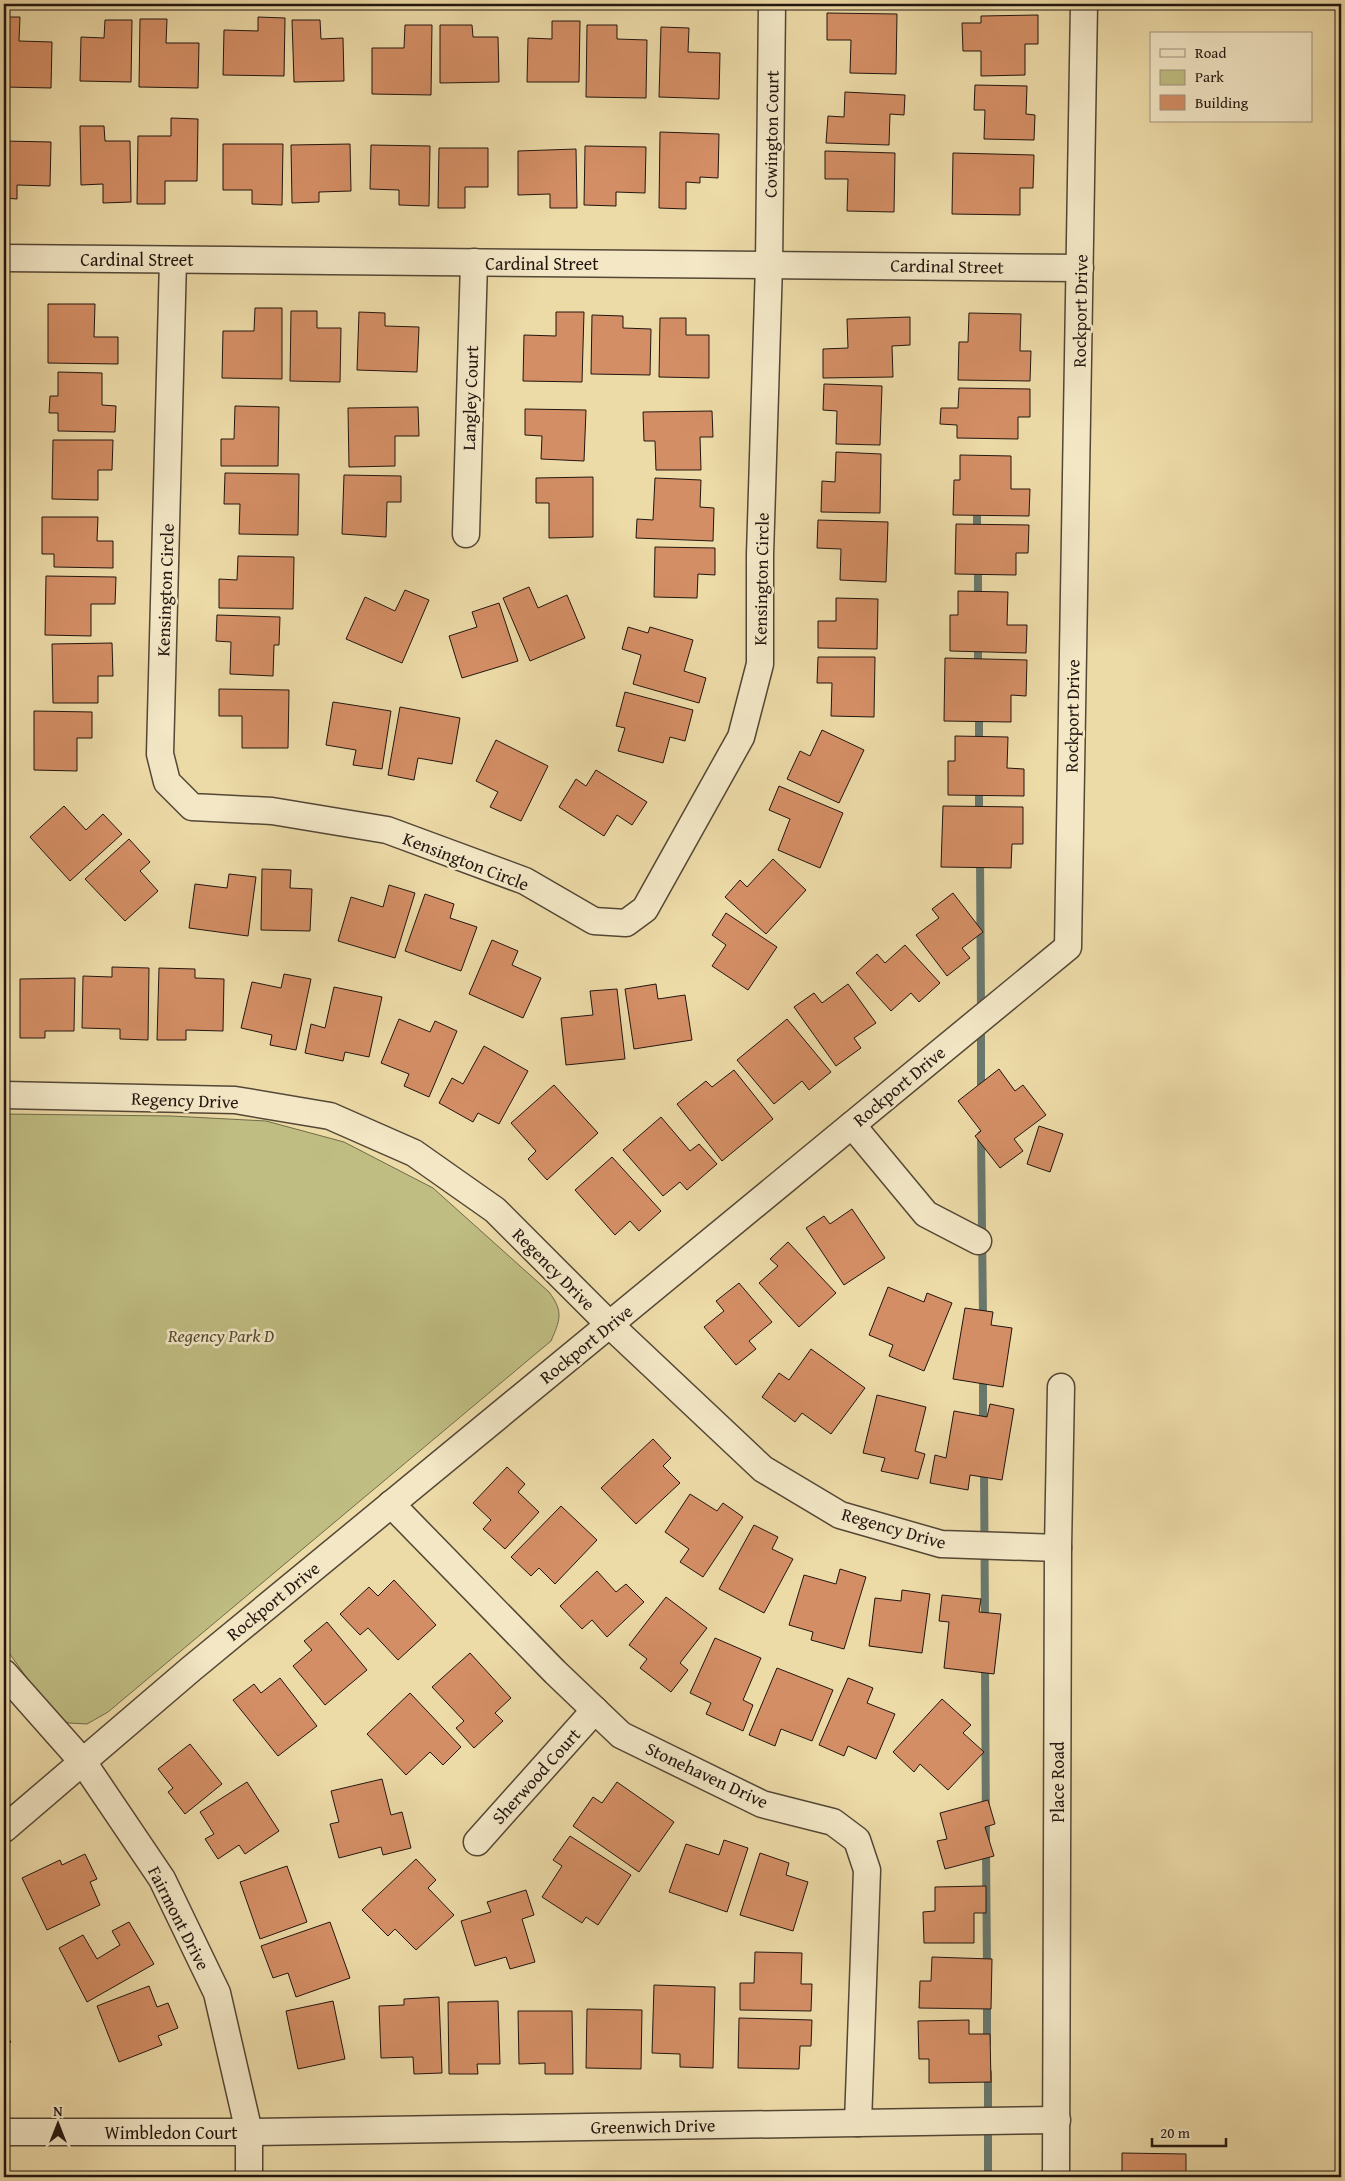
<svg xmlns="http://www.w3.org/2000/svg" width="1345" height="2181" viewBox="0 0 1345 2181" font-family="'Gentium Book Plus',serif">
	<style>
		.green { fill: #bfbd82; stroke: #706a48 }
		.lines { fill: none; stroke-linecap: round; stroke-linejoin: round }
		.stream { stroke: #69786d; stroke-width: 8 }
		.building { fill: #d48e65; stroke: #22160f }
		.street-casing { stroke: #544735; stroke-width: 29 }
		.street { stroke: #f3e7c6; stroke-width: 26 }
		.labels { text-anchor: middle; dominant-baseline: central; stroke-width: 5; stroke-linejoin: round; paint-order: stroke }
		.street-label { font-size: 18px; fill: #22160f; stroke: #f3e7c6 }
		.park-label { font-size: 18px; font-style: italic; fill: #514832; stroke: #f3e7c6 }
	</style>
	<rect width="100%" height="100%" fill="#ecdaa7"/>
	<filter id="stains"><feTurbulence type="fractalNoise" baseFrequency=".004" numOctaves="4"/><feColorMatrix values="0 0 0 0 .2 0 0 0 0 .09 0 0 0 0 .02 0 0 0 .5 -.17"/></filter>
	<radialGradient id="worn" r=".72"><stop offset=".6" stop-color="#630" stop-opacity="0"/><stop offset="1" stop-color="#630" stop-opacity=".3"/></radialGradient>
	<path class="green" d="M4,1114L171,1116L266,1121L344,1142L433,1188L549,1292C564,1312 560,1320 551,1341L108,1712L87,1724L69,1723L55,1717L4,1646Z"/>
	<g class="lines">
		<g class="stream">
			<polyline points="977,505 977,534"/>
			<polyline points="978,565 978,601"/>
			<polyline points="978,643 978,669"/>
			<polyline points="979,713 979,746"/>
			<polyline points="979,785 979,816"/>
			<polyline points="980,858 981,1011"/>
			<polyline points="981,1028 981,1091"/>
			<polyline points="981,1135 983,1319"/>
			<polyline points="983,1375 983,1426"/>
			<polyline points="984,1468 985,1621"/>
			<polyline points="985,1663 986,1839"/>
			<polyline points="986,1850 987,1969"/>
			<polyline points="987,2000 987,2044"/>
			<polyline points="988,2073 988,2177"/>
		</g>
	</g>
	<g class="building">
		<polygon points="829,4 890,4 890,6"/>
		<polygon points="977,4 1037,4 1037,8 977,7"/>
		<polygon points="827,13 897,14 896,74 850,73 851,40 827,40"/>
		<polygon points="1038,15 1038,44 1025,44 1025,75 981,76 981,51 963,51 962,23 981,23 981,16"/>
		<polygon points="4,17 20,17 19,41 52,42 51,88 4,87"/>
		<polygon points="258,17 285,18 284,76 223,75 224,30 258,31"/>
		<polygon points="140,19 167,19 166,43 199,43 198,88 139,87"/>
		<polygon points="105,20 132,20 131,82 80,81 81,37 104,38"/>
		<polygon points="292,20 320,20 321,39 343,38 344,81 294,82"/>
		<polygon points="552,21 580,21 579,82 527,82 528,38 552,39"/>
		<polygon points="405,25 432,25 431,95 372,94 372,48 404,48"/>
		<polygon points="440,25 472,25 473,37 498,37 499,82 440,83"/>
		<polygon points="587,25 617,25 617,39 647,40 646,98 586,97"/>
		<polygon points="661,27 689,28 688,52 720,53 719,99 659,97"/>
		<polygon points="975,85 1027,86 1026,114 1035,115 1034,140 984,139 985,110 974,110"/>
		<polygon points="845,92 905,95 904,115 890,114 889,145 826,143 828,116 844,117"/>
		<polygon points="171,118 198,119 197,181 165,181 165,204 137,204 138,136 171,136"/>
		<polygon points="80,126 104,126 105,141 130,141 131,202 103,203 103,184 81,185"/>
		<polygon points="660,132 719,134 718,178 700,177 700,183 686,182 686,209 659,208"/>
		<polygon points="4,141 51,142 50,186 17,185 17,199 4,198"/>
		<polygon points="223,144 283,144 282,205 252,204 252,190 223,190"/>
		<polygon points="350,144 351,191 319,192 319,202 292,203 291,145"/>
		<polygon points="371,145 430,146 429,206 399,205 399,190 370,189"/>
		<polygon points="585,146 646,147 645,193 616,192 616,206 584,205"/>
		<polygon points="439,148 488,148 488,187 465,187 465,208 438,208"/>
		<polygon points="576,149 577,208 550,208 550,194 518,195 518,151"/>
		<polygon points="825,151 895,153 894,212 847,211 848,179 825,179"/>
		<polygon points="953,153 1034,155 1033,188 1020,188 1020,215 952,214"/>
		<polygon points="48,304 95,304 94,337 118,337 118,364 48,363"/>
		<polygon points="255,308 282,308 282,379 222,378 223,331 254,331"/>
		<polygon points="291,311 317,311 317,328 341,328 340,382 290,381"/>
		<polygon points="359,312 385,313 385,326 419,327 417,372 357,370"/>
		<polygon points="556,312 584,312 582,382 523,381 524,335 556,336"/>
		<polygon points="969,313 1021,314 1020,351 1031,351 1030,381 958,380 959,342 968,342"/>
		<polygon points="592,315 623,316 623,328 651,329 650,375 591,374"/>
		<polygon points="910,317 910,345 892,346 893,377 823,378 823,349 848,348 847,319"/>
		<polygon points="660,318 686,318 686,335 709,335 709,378 659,377"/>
		<polygon points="58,372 102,373 102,405 116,406 115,432 58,431 58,413 49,413 50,396 58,396"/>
		<polygon points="824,384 882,386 880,445 836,444 837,411 823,410"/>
		<polygon points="959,388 1030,389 1030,417 1018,417 1018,439 957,438 957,425 940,424 941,408 958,408"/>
		<polygon points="235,406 279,407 278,466 221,466 221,439 234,439"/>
		<polygon points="418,407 419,436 395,436 395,466 349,467 348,408"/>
		<polygon points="525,409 586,410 584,461 541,459 542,436 525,435"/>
		<polygon points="712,411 713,437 700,437 701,470 656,470 655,441 644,441 643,412"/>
		<polygon points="53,440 113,440 112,470 98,470 98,500 52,499"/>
		<polygon points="836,452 881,454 880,513 821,512 822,481 835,482"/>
		<polygon points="960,455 1011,456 1011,489 1030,489 1029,516 953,515 954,480 960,480"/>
		<polygon points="225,473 299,474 298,535 239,534 240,504 224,504"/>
		<polygon points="344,475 401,476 401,502 387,502 386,537 342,534"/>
		<polygon points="593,477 593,537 549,538 549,503 536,503 536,478"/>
		<polygon points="655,478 701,480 700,507 714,508 713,541 636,538 637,519 653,520"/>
		<polygon points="42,517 98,517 97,541 113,541 113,568 54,567 54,554 42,554"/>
		<polygon points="818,520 888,522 886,582 840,580 841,549 817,548"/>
		<polygon points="956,524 1029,525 1028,553 1016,553 1016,575 955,574"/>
		<polygon points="655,547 715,548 715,575 698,574 697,598 654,597"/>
		<polygon points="238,556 294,557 293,609 219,608 219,579 237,580"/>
		<polygon points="46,576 116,577 115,604 91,604 91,636 45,635"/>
		<polygon points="529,587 538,608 567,595 585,638 530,661 503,598"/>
		<polygon points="405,590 429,600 402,663 346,639 365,597 395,611"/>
		<polygon points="958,591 1008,592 1007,625 1027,625 1026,653 950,651 950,615 958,615"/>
		<polygon points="836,598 878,599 877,649 818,648 818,621 836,621"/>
		<polygon points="499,603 518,661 462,678 449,636 477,627 472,612"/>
		<polygon points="217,615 280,617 279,645 274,645 273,676 230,674 231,642 216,641"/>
		<polygon points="628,627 648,633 650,627 693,640 684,671 706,678 699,703 633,684 641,655 622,649"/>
		<polygon points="112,643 113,676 98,676 98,703 53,703 52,644"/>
		<polygon points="818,657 875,657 874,717 831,716 832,683 817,683"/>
		<polygon points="945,658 1027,660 1026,696 1011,695 1011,722 944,721"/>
		<polygon points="219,689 289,690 288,748 242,748 242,716 219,716"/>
		<polygon points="625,692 693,710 685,741 670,737 663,763 618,751 625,728 616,726"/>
		<polygon points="333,702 391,711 382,769 353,765 356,750 326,745"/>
		<polygon points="400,707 460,718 452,764 418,758 414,780 388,775"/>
		<polygon points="34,711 92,712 92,738 77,738 77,771 34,770"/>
		<polygon points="822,730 864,750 839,803 787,779 800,751 810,756"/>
		<polygon points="955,736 1008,737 1007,768 1024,769 1024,796 948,795 948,761 955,761"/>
		<polygon points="496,740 548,766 521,821 490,807 498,792 476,781"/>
		<polygon points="596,770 647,802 632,825 617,815 604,836 559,807 576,779 586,786"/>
		<polygon points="779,786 843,813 820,868 778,850 790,819 769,810"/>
		<polygon points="64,806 86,830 103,814 122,834 70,881 30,837"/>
		<polygon points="943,806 1023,807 1023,844 1012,844 1011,868 941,867"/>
		<polygon points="129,839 150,862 140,871 158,891 125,921 85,879"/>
		<polygon points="773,859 806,890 766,934 725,897 740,880 747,887"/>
		<polygon points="262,869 291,870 290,888 312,889 310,931 261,930"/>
		<polygon points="229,874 256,877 248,936 189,928 195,884 227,888"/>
		<polygon points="389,885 415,893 395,958 338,941 351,897 383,907"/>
		<polygon points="953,893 983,932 962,948 970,958 947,976 916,935 939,918 932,909"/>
		<polygon points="425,894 454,904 450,918 477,927 461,971 405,951"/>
		<polygon points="726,913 777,947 748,990 712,966 726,945 712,935"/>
		<polygon points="492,940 518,951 512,965 541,978 523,1018 469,994"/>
		<polygon points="905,945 940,983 919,1002 911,993 891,1011 856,973 877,954 885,963"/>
		<polygon points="112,967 149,968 148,1040 120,1039 120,1029 82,1028 83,976 112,977"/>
		<polygon points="159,968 195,969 195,978 224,979 223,1031 186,1030 186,1040 157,1040"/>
		<polygon points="284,974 311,979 296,1050 270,1045 272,1035 241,1028 252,982 281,988"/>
		<polygon points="75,978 74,1031 45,1031 45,1038 20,1038 20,979"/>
		<polygon points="656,984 658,999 685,995 692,1040 634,1049 625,989"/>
		<polygon points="848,984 876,1023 854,1038 861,1048 836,1066 794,1007 814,993 822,1003"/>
		<polygon points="334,987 382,997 369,1057 345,1052 343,1061 305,1053 311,1024 325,1028"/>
		<polygon points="617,989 625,1059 566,1065 561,1018 593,1015 590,991"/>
		<polygon points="399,1019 430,1032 435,1021 457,1031 429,1097 404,1086 409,1074 381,1063"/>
		<polygon points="787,1019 831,1072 809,1090 802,1081 774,1104 737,1060"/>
		<polygon points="484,1046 528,1071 499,1124 478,1113 473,1122 439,1103 452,1078 463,1084"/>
		<polygon points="999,1069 1015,1091 1023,1085 1046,1115 1014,1139 1023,1151 1000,1168 975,1136 981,1131 958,1101"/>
		<polygon points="734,1070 773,1119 722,1161 677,1104 706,1081 712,1087"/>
		<polygon points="554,1085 598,1133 547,1180 528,1159 536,1151 511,1123"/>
		<polygon points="661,1117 690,1151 699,1144 717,1164 687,1190 680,1182 663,1196 623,1150"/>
		<polygon points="1039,1126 1063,1134 1050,1172 1027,1164"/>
		<polygon points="612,1157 661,1211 639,1231 630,1221 615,1235 575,1190"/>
		<polygon points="852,1209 885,1258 844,1285 806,1228 824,1216 830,1224"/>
		<polygon points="788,1242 836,1293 799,1327 759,1283 778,1266 770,1259"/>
		<polygon points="739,1283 772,1322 749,1341 756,1349 736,1365 704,1327 724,1311 716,1301"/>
		<polygon points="888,1287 924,1302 927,1293 952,1303 924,1371 889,1356 893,1345 869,1335"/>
		<polygon points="965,1308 993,1312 991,1325 1012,1328 1003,1387 953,1379"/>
		<polygon points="811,1349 865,1388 831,1434 802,1413 795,1422 762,1397 779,1373 789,1380"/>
		<polygon points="877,1395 926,1407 915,1451 925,1454 918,1479 881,1471 885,1458 863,1453"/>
		<polygon points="990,1404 1014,1409 1002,1480 970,1475 968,1490 930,1483 935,1455 946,1458 954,1411 987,1417"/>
		<polygon points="653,1439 671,1458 663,1466 680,1483 636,1524 601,1488"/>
		<polygon points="507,1467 525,1484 518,1492 539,1512 505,1549 483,1529 491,1520 473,1503"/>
		<polygon points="690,1494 717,1511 723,1503 743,1517 703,1577 680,1562 689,1549 665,1532"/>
		<polygon points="561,1506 597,1540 555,1584 539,1568 531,1576 511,1557"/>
		<polygon points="754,1525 778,1537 772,1549 793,1559 764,1613 719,1589"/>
		<polygon points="840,1569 866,1577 844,1649 811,1640 813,1632 789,1625 804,1575 836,1584"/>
		<polygon points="597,1571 616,1592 626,1584 644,1602 607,1637 592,1620 582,1629 560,1606"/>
		<polygon points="394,1580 436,1625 398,1660 368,1628 360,1635 340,1614 369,1587 378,1596"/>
		<polygon points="902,1590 930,1594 922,1653 869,1646 875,1598 901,1601"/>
		<polygon points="942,1595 981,1599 979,1612 1001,1614 994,1674 944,1668 949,1622 939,1621"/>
		<polygon points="666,1597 707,1628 680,1663 688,1670 671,1692 640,1668 647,1659 629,1645"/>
		<polygon points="327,1622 367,1670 325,1705 293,1666 312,1650 304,1641"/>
		<polygon points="715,1638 761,1658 743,1700 753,1705 743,1731 706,1714 711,1703 690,1693"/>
		<polygon points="470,1653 511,1698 495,1713 503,1721 474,1748 456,1728 464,1721 432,1687"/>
		<polygon points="777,1668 833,1690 812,1741 781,1729 775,1746 749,1735"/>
		<polygon points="280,1678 317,1726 278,1756 233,1700 254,1684 261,1693"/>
		<polygon points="848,1678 873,1688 867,1703 895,1714 876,1759 848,1746 844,1756 819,1745"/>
		<polygon points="410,1693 461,1747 443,1765 430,1752 406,1775 367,1734"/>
		<polygon points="942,1699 971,1725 963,1733 984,1752 948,1790 920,1764 914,1772 893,1752"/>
		<polygon points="190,1744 222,1784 185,1814 168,1792 173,1788 158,1769"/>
		<polygon points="382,1779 391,1815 402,1812 411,1848 383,1855 381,1847 339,1858 330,1824 339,1822 331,1791"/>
		<polygon points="247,1782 279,1831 245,1854 239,1845 218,1859 205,1839 214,1834 200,1812"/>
		<polygon points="617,1782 674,1822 639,1872 573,1826 593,1797 602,1803"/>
		<polygon points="988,1800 995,1824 985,1827 994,1856 945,1869 937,1841 947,1839 940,1813"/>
		<polygon points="570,1836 631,1875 598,1925 586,1917 582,1923 542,1897 562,1866 553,1860"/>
		<polygon points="724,1840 748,1848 727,1912 669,1892 686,1844 719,1855"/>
		<polygon points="760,1853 789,1863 786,1875 808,1882 793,1931 740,1915"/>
		<polygon points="85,1854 97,1879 90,1882 100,1905 47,1930 22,1878 60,1860 62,1865"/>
		<polygon points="416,1859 436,1880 428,1888 454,1915 416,1950 395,1929 388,1936 362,1910"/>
		<polygon points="287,1866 307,1922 260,1939 240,1882"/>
		<polygon points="986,1886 986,1913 974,1913 974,1943 924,1943 923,1912 935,1911 935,1887"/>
		<polygon points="526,1890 534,1915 522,1919 535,1962 510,1969 506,1957 475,1966 461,1921 491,1912 487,1902"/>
		<polygon points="129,1922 154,1964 87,2002 59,1948 83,1935 97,1959 120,1945 112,1931"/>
		<polygon points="330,1922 350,1978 296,1997 288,1973 273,1978 261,1946"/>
		<polygon points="755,1952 802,1953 801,1984 812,1984 811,2011 740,2010 740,1983 754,1983"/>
		<polygon points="932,1957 992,1959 991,2009 919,2008 920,1981 931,1981"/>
		<polygon points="654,1985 715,1987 713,2068 680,2067 680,2054 652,2053"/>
		<polygon points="149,1986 157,2007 168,2003 178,2028 158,2036 162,2045 119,2062 97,2006"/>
		<polygon points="439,1997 442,2073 414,2074 413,2057 381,2058 379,2006 404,2005 404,1999"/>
		<polygon points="333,2001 345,2059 298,2069 286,2011"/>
		<polygon points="498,2001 500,2064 477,2064 478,2074 449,2074 448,2002"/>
		<polygon points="587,2009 642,2010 641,2069 586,2068"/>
		<polygon points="518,2011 572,2011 573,2074 545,2074 545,2063 519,2064"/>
		<polygon points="739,2018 812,2020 811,2046 800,2046 799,2069 738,2068"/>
		<polygon points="969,2020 969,2034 990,2034 991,2082 929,2083 929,2059 919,2059 918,2021"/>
		<polygon points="4,2033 11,2042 4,2047"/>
		<polygon points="1122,2153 1186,2154 1186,2177 1122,2177"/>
	</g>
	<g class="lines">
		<defs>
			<g id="street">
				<polyline points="4,258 1080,268"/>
				<polyline points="173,260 160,754 167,782 192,807 272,811 387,830 525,881 594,921 626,923 645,909 741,737 760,664 760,555 769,264 772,4"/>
				<polyline points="466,534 474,262"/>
				<polyline points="4,1095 235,1100 330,1116 414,1153 495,1210 610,1325 763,1469 840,1515 941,1544 1058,1548"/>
				<polyline points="852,1125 926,1214 978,1241"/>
				<polyline points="391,1504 555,1672 621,1735 762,1804 833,1822 857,1840 867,1870 858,2123"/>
				<polyline points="4,1673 83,1762 162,1879 217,1993 249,2132 249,2177"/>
				<polyline points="4,1829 191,1669 1068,947 1084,4"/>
				<polyline points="477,1842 595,1710"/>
				<polyline points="4,2132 249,2132 1057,2120"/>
				<polyline points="1056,2177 1058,1548 1061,1387"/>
			</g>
		</defs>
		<use href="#street" class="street-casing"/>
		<use href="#street" class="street"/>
	</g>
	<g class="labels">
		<g class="street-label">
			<text transform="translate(771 134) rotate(-89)">Cowington Court</text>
			<text x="137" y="259">Cardinal Street</text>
			<text x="542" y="263">Cardinal Street</text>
			<text transform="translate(947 266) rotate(1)">Cardinal Street</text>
			<text transform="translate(1080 311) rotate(-89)">Rockport Drive</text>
			<text transform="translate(470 398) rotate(-88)">Langley Court</text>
			<text transform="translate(761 579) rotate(-89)">Kensington Circle</text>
			<text transform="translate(165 590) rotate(-88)">Kensington Circle</text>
			<text transform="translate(1072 716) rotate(-89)">Rockport Drive</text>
			<text transform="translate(466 861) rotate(21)">Kensington Circle</text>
			<text transform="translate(899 1086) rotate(-40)">Rockport Drive</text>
			<text transform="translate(185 1100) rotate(2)">Regency Drive</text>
			<text transform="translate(554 1269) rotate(45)">Regency Drive</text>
			<text transform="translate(586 1344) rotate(-39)">Rockport Drive</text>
			<text transform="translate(894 1528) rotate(16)">Regency Drive</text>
			<text transform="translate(273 1601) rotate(-39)">Rockport Drive</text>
			<text transform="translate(707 1775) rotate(25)">Stonehaven Drive</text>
			<text transform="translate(536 1776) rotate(-48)">Sherwood Court</text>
			<text transform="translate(1057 1782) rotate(-90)">Place Road</text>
			<text transform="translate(179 1918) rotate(63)">Fairmont Drive</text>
			<text transform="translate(653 2126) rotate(-1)">Greenwich Drive</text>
			<text x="171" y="2132">Wimbledon Court</text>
		</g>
		<g class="park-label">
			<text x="221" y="1335">Regency Park D</text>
		</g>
	</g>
	<rect width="1345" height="2181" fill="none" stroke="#ecdaa7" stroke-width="20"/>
	<rect x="5" y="5" width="1335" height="2171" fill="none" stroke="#22160f" stroke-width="2.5"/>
	<rect x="10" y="10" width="1325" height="2161" fill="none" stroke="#22160f"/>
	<rect x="1150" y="32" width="162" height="90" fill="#f3e7c6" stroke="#9f937d"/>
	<rect x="1160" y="49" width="25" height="8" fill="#f3e7c6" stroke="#9f937d"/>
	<text x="1195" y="58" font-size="15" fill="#22160f">Road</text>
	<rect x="1160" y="70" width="25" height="15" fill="#bfbd82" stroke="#9f937d"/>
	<text x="1195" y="82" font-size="15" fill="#22160f">Park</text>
	<rect x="1160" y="95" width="25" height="15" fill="#d48e65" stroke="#9f937d"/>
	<text x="1195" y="108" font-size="15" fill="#22160f">Building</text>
	<g transform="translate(58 2124)" stroke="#f3e7c6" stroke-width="4" paint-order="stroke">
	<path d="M0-4L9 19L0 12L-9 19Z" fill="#22160f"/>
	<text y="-8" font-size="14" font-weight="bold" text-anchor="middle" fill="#22160f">N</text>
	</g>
	<path d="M1152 2138v8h74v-8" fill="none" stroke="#22160f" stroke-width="2.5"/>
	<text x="1160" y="2138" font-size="15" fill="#22160f" stroke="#f3e7c6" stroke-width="4" paint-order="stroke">20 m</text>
	<rect width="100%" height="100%" filter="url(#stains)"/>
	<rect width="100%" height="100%" fill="url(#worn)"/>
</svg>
